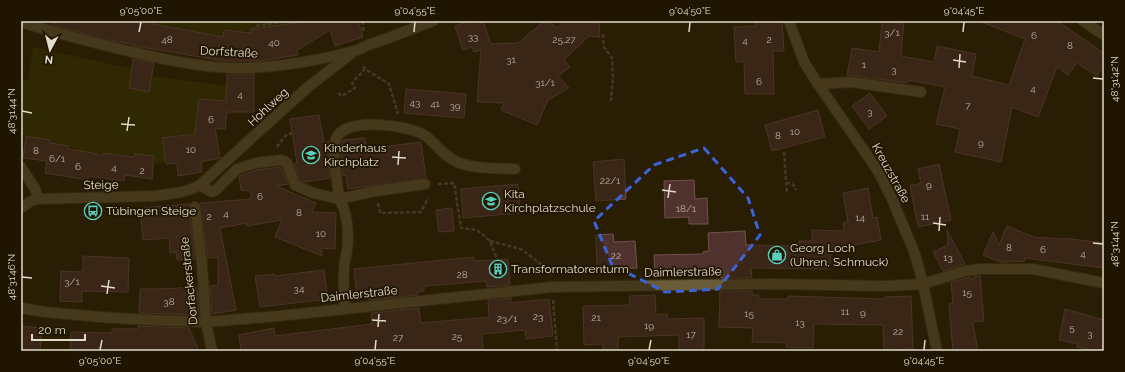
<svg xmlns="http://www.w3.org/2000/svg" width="1125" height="372" viewBox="0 0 1125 372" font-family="Raleway,sans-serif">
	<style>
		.green { fill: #363600 }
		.building { fill: #4f322e; stroke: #71514d }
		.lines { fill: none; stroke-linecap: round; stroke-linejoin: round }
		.lane-casing { stroke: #433820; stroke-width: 12 }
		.street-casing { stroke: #433820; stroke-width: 12 }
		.path { stroke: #655b44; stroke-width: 2.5; stroke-dasharray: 4 2; stroke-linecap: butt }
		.lane { stroke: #695c39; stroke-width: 10 }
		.street { stroke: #695c39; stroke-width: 10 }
		.marked { fill: none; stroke: #3b63d6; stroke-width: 3; stroke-dasharray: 8 5; stroke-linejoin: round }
		.ticks { fill: none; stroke: #e2dacb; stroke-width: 1.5 }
		.labels { text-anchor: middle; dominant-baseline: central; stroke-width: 3.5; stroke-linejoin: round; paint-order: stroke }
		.number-label { font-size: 10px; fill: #bdb0a4 }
		.street-label { font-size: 12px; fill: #e2dacb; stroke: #201500 }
		.poi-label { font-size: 12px; fill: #e2dacb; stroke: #201500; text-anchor: start }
		.neatline { fill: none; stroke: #e2dacb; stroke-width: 1.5 }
		.ticks-label { font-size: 10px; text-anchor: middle; fill: #e2dacb }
	</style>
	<rect width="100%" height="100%" fill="#291e04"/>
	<g class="green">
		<polygon points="154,21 310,21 251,29 252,32 224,30 223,37 153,24"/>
		<polygon points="33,47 132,69 129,89 149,92 152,76 227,86 226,101 199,99 196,127 225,129 163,138 166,162 153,164 154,156 134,154 127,156 103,153 92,153 80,151 69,146 50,143 50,140 22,135 23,115 21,115 21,79 28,81"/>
	</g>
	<g class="building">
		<polygon points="53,21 154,21 153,24 223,37 224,30 252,33 251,29 310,21 358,21 363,37 335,46 330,30 297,50 298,55 260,61 224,61 135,46 135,45 104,39 52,25"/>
		<polygon points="469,21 483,21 491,44 518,43 544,21 548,21 557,28 565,21 599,21 600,37 589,36 564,60 570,67 558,76 569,88 548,100 537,125 501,110 504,103 477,102 481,50 474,52 472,47 463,50 455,26"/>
		<polygon points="755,21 782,21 784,51 773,51 774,94 745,94 744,61 736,62 734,27 755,26"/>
		<polygon points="882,21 904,21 901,56 934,62 937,46 976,54 972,76 1009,85 1025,39 981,22 981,21 1057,21 1104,53 1104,65 1097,76 1077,63 1068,75 1057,67 1038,117 1012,107 1001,162 955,152 960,129 936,124 945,87 908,80 907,83 847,75 852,48 879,52"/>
		<polygon points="133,59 154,63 149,92 129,88"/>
		<polygon points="227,74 254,74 254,112 227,112 225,129 215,128 220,158 201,162 202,172 178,176 177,163 166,164 162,138 195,134 199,99 226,101"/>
		<polygon points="406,89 466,94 464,118 404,113"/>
		<polygon points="870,93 887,116 869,129 852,106"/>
		<polygon points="818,110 825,137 772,151 765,125"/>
		<polygon points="319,115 324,143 329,142 328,160 330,178 304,182 300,180 294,164 297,163 290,119"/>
		<polygon points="26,136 50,140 50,143 69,146 69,149 103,155 103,153 134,157 134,154 154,156 152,179 125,175 124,181 88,176 88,180 45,173 47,161 23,158"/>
		<polygon points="365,138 366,149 421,142 426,178 348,189 346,175 343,176 342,168 341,152 342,142 343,140"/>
		<polygon points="624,159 626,199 596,201 593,162"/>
		<polygon points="939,164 951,220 918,227 910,186 921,183 918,169"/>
		<polygon points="281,167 288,184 276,186 316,203 312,212 336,213 335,249 321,248 322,256 275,237 282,220 247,226 247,223 220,228 236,310 212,314 210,286 218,285 218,257 208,258 200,203 251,199 251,191 241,190 239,176 257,170"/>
		<polygon points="694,180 695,199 707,198 708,224 689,224 689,217 665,218 664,181"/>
		<polygon points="518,184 520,213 463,218 461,189"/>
		<polygon points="868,188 873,218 877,217 881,240 831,249 830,269 751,268 752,278 721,278 721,272 655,275 654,255 703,254 703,252 709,251 708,233 745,231 746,245 799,246 799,241 812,241 812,230 844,231 843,223 848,222 843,193"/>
		<polygon points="190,204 189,208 195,259 177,260 176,252 170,253 169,238 143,240 140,208"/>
		<polygon points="452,208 454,231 439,232 436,210"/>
		<polygon points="1007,226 1034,237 1063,239 1063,238 1104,243 1104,268 1025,258 1024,262 1010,261 1010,262 1000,262 983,255 993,232 999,245"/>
		<polygon points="947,230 965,264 943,271 933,252 948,245"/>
		<polygon points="613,234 614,242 635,241 637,268 597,269 596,235"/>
		<polygon points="83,256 129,258 128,292 82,291 82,302 60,301 61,271 83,272"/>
		<polygon points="474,257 475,261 508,259 510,285 487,287 486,281 450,284 424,286 424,291 417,292 418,295 369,300 369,297 357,298 354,269"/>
		<polygon points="324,270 328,299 260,307 255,276 274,274 274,276"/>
		<polygon points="975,276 980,276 984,321 973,322 978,351 953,351 949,304 953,303 951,282 971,277 973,281"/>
		<polygon points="197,287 199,315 139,313 140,289 160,289"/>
		<polygon points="720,291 752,291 752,295 759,295 759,299 788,299 788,296 885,299 885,297 911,296 913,349 884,351 883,325 814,324 813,348 786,347 786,343 752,342 753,328 719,327"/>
		<polygon points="655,295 656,315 667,314 668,319 704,318 704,350 679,350 679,335 618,337 618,351 603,351 603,344 584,345 583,306 630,305 629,296"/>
		<polygon points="511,298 511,303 549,299 553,336 526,339 525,330 482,334 483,351 241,351 239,335 274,328 275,336 372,324 371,313 419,308 421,323 489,317 488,300"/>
		<polygon points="1065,309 1104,320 1104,351 1097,351 1077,347 1078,344 1059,340"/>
		<polygon points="21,326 42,328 40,351 21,351"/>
		<polygon points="138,326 189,328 199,351 70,351 71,332 112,333 112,329 138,329"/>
	</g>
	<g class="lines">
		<defs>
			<path id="lane" d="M425,184L376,191L339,199C338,183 331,153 336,139C344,116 408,125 424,135C437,143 441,155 457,162C473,169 498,168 515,169"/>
			<g id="street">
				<polyline points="789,21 804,62 818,84 878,171 892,199 915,254 923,284 937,351"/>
				<polyline points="1083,21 1104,35"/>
				<path d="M21,22C58,34 95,43 132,52C166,59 202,68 237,68C277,68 316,61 354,51C360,50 365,46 371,44C392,37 412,29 433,21"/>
				<polyline points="818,84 851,82 921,92"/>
				<polyline points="21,167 35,189 38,199"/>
				<path d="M200,185L212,192L216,190L237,169L256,163L281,160L284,161L287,163L295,185L313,193L339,199C348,213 349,235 347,250C346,257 344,263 344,269C343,282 344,295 345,309"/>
				<polyline points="195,207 202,264 206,322 212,351"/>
				<path d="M21,208L31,201L38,199L154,196C170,194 186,193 200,185L308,87L352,53"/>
				<polyline points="21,308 45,312 100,317 151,320 206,322 279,316 552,287 773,284 885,286 923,284 965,271 982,269 1033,269 1104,283"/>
			</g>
		</defs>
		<use href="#lane" class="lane-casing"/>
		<use href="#street" class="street-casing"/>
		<g class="path">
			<polyline points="363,21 363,28 364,32"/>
			<polyline points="256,26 285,21"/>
			<polyline points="603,34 604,47 612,58 613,78 611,101"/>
			<polyline points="363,66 365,69 389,84 398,114"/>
			<polyline points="338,93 342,96 355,88 352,83 365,69"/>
			<polyline points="277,147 285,136 292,133"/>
			<polyline points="784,152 787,193"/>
			<path d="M786,183C792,183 794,184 796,190"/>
			<polyline points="438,184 454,183 461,228 477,230 490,241 497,259"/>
			<polyline points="378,203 380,213 421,212 428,198"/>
			<polyline points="490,241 521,249 550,271 551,275"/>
			<polyline points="553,300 557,351"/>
		</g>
		<use href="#lane" class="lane"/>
		<use href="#street" class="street"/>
	</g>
	<path d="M0 0H1125V372H0ZM704,148L748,198L760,235L718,289L665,292L612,265L594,221L654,165Z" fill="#291e04" fill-opacity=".55" fill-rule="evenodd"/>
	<path class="marked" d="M704,148L748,198L760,235L718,289L665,292L612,265L594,221L654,165Z"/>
	<path class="ticks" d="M139,32L141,22M414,32L415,22M689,32L690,22M963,32L964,22M953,60L966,62M959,68L960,54M1093,78L1103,79M22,111L32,113M121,124L135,125M127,131L129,117M392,157L406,158M398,165L399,151M662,190L676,192M668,198L670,184M933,223L946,225M939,231L940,217M1093,243L1103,244M22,277L32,278M101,286L115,288M107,294L109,280M372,320L386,321M378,327L379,314M100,350L102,340M375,350L376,340M649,350L651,340M924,350L925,340"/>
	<defs>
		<symbol id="school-ring" viewBox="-11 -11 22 22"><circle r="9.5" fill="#201500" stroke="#5acebd" stroke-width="1.5"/><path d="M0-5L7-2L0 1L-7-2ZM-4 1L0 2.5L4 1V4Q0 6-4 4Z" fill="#5acebd"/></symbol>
		<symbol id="bus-ring" viewBox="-11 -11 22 22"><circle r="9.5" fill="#201500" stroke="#5acebd" stroke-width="1.5"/><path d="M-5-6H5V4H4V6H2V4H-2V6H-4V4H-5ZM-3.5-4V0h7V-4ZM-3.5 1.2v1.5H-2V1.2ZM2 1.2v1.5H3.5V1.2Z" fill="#5acebd"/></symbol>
		<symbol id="shop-ring" viewBox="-11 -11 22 22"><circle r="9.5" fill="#201500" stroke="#5acebd" stroke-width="1.5"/><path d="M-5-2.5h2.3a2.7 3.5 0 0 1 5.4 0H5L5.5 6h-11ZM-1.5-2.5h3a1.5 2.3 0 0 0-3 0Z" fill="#5acebd"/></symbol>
		<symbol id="building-ring" viewBox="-11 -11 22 22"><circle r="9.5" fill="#201500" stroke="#5acebd" stroke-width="1.5"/><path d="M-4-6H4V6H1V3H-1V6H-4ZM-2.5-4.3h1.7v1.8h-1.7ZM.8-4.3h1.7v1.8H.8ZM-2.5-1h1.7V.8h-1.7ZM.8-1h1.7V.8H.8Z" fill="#5acebd"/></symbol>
	</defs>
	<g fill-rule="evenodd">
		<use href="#school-ring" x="301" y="145" width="20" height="20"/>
		<use href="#school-ring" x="481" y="191" width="20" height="20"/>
		<use href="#bus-ring" x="83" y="201" width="20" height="20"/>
		<use href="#shop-ring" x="767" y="245" width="20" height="20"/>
		<use href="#building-ring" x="488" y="259" width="20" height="20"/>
	</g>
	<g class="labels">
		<g class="number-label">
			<text x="892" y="32">3/1</text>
			<text x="1034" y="35">6</text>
			<text x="473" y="36">33</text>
			<text x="167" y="39">48</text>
			<text x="564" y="39">25,27</text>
			<text x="769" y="39">2</text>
			<text x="745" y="40">4</text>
			<text x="274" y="42">40</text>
			<text x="1070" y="45">8</text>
			<text x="511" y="59">31</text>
			<text x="864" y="64">1</text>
			<text x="894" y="69">3</text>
			<text x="759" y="81">6</text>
			<text x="545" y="82">31/1</text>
			<text x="1033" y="88">4</text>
			<text x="240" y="94">4</text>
			<text x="415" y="102">43</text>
			<text x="435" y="103">41</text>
			<text x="455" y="105">39</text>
			<text x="968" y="105">7</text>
			<text x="870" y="111">3</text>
			<text x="211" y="119">6</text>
			<text x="795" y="131">10</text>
			<text x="778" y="135">8</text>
			<text x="981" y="142">9</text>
			<text x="191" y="149">10</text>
			<text x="36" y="150">8</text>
			<text x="57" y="158">6/1</text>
			<text x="78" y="166">6</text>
			<text x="114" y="167">4</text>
			<text x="142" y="170">2</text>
			<text x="610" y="180">22/1</text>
			<text x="929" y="184">9</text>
			<text x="260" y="196">6</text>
			<text x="686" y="208">18/1</text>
			<text x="299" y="212">8</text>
			<text x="226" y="213">4</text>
			<text x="209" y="216">2</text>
			<text x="925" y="216">11</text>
			<text x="860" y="217">14</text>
			<text x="321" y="233">10</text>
			<text x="1009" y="247">8</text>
			<text x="1043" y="249">6</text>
			<text x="1083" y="253">4</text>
			<text x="616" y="255">22</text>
			<text x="948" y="257">13</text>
			<text x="462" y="274">28</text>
			<text x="72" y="281">3/1</text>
			<text x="299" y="288">34</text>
			<text x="967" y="292">15</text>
			<text x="169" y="301">38</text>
			<text x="845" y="311">11</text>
			<text x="863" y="312">9</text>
			<text x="749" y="313">15</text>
			<text x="538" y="316">23</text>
			<text x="596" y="317">21</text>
			<text x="507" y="318">23/1</text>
			<text x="800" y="322">13</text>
			<text x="649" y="325">19</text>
			<text x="1072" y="327">5</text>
			<text x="898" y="331">22</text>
			<text x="1090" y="333">3</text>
			<text x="691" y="334">17</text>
			<text x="457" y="336">25</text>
			<text x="398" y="337">27</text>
		</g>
		<g class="street-label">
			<text transform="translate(229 52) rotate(3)">Dorfstraße</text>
			<text transform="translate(268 107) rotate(-43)">Hohlweg</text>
			<text transform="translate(891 173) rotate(61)">Kreuzstraße</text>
			<text transform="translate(101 185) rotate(-1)">Steige</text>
			<text transform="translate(683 272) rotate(-1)">Daimlerstraße</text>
			<text transform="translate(189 281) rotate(-96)">Dorfackerstraße</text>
			<text transform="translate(359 294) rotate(-6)">Daimlerstraße</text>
		</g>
		<g class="poi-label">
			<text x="324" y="148">Kinderhaus<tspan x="324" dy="14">Kirchplatz</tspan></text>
			<text x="504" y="194">Kita<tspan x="504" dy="14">Kirchplatzschule</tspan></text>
			<text x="106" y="211">Tübingen Steige</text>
			<text x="790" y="248">Georg Loch<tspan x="790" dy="14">(Uhren, Schmuck)</tspan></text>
			<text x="511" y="269">Transformatorenturm</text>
		</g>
	</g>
	<rect width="1125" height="372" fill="none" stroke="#201500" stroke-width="44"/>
	<g transform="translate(50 50) rotate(187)" stroke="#201500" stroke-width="3" paint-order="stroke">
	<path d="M0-3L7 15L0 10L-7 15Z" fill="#e2dacb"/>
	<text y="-6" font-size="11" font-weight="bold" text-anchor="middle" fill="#e2dacb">N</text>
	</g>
	<path d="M32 334v6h53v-6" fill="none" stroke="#e2dacb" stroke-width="2"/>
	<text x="38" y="334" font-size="12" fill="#e2dacb" stroke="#201500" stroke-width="3" paint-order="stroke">20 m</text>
	<rect x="22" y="22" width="1081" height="328" class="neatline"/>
	<g class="ticks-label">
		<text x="141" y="14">9°05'00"E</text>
		<text x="415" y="14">9°04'55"E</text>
		<text x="690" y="14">9°04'50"E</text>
		<text x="964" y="14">9°04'45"E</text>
		<text transform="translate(1114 79) rotate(-90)" y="4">48°31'42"N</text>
		<text transform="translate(11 111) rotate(-90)" y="4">48°31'44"N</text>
		<text transform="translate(1114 244) rotate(-90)" y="4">48°31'44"N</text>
		<text transform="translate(11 277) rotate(-90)" y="4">48°31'46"N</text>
		<text x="100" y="364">9°05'00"E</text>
		<text x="375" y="364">9°04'55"E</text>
		<text x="649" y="364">9°04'50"E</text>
		<text x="924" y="364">9°04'45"E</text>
	</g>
</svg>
